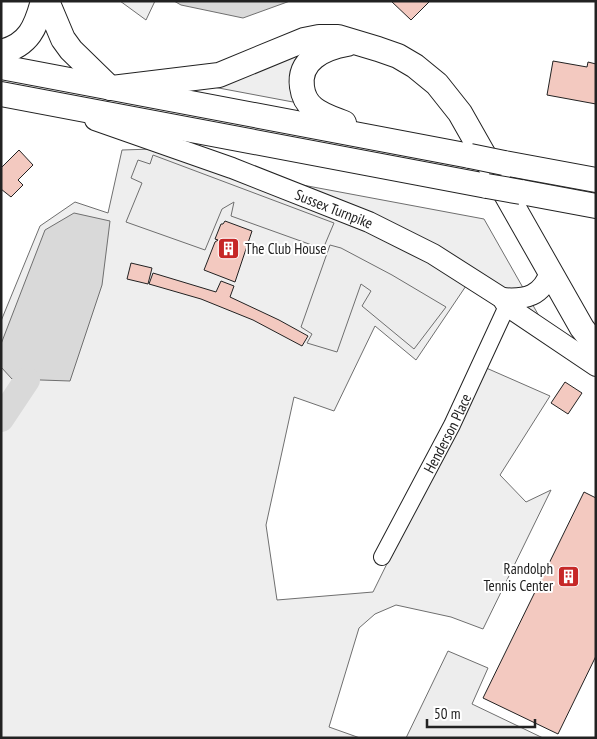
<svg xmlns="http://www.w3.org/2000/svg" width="597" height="739" viewBox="0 0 597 739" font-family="'PT Sans Narrow',sans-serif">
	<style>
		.green { fill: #eee; stroke: #6f6f6f }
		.parking { fill: #ededed; stroke: #6f6f6f }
		.water { fill: #d9d9d9; stroke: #6f6f6f }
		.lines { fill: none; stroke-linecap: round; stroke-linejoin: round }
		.river { stroke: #d9d9d9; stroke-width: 26 }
		.building { fill: #f3c9c0; stroke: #222 }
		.minor-casing { stroke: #222; stroke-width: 18 }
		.major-casing { stroke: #222; stroke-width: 22 }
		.highway-casing { stroke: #222; stroke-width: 26 }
		.minor { stroke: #fff; stroke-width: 16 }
		.major { stroke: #fff; stroke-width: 20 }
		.highway { stroke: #fff; stroke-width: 24 }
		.highway-bridge-casing { stroke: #222; stroke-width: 26; stroke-linecap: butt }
		.highway-bridge { stroke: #fff; stroke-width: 24 }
		.labels { text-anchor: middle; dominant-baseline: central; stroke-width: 4; stroke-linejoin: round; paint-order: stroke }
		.street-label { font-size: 15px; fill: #222; stroke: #fff }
		.poi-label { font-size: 15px; fill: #222; stroke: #fff; text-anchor: start }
	</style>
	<rect width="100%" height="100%" fill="#fff"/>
	<g class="green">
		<polygon points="120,1 155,1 146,20"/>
		<polygon points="302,49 293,102 208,86"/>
		<polygon points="153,149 265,178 484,219 543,323 472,277 416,360 375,326 334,411 294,397 266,525 277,600 373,592 484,367 550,396 500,475 526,502 551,490 483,629 451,617 396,605 375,614 359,628 329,727 360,738 1,738 1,321 40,226 75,202 108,213 122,150"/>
	</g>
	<g class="parking">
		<polygon points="153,155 334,223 323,249 231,216 234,202 222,209 205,250 126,222 142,183 131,178 138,160 150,164"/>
		<polygon points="330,245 341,248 392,275 446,307 414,349 362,306 371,291 361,284 337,352 307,343 312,334 301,327"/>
		<polygon points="448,651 488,668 472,704 543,738 406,738"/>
	</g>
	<g class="water">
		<polygon points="174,1 290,1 243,18 181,5"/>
		<polygon points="74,213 110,221 102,285 70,381 12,379 1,367 1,344 45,230"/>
	</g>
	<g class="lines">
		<polyline class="river" points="1,419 27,380"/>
	</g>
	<g class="building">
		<polygon points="391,1 430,1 411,20"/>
		<polygon points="553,61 587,67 588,62 596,64 596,104 547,95"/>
		<polygon points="19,150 33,165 18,180 23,185 11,197 1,189 1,168"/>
		<polygon points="225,221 252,231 235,282 204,270 215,242 218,240 215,239 221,224 223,224"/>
		<polygon points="131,263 152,268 148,284 127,279"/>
		<polygon points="153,273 216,292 221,281 234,286 230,297 279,320 308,336 302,346 253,320 201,299 149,284"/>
		<polygon points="565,382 582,393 568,414 551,403"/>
		<polygon points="584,492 596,498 596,656 558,734 483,698"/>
	</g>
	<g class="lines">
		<defs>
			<g id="minor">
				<path id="s1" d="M382,557L452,425L507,306"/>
			</g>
			<g id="major">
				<path id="s2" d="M95,120L232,168L369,222L433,254L502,298L507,306L596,366"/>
				<path d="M502,298C526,300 542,296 550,272"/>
			</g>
			<g id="highway">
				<polyline points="47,1 63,39 71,50 110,88"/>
				<path d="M1,52C29,45 36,27 43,1"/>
				<polyline points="1,67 470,156"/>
				<polyline points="112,88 219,75 304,40 319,37 338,37 378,49 398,56 415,66 437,84 460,113 582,328 596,346"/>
				<polyline points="1,94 487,186"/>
				<path d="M344,123C334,119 321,115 313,108C307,103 303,95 302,87C298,60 324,48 347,44"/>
				<polyline points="504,163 596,180"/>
				<polyline points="521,192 596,206"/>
			</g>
		</defs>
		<use href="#minor" class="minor-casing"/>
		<use href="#major" class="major-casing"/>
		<use href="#highway" class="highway-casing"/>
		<use href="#minor" class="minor"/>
		<use href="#major" class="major"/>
		<use href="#highway" class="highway"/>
		<defs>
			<g id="highway-bridge">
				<polyline points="470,156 504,163"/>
				<polyline points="487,186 521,192"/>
			</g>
		</defs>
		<use href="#highway-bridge" class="highway-bridge-casing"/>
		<use href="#highway-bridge" class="highway-bridge"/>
	</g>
	<defs>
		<symbol id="building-square" viewBox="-11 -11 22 22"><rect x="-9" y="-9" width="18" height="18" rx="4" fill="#c62828" stroke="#fff"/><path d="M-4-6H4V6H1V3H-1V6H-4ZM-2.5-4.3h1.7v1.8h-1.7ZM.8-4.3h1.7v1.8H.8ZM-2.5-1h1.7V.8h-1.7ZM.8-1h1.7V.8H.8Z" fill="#fff"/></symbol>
	</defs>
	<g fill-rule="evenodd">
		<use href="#building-square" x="216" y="236" width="25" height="25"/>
		<use href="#building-square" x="556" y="564" width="25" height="25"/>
	</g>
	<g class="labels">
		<g class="street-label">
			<text stroke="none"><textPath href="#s2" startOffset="255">Sussex Turnpike</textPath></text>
			<text stroke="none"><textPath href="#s1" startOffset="140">Henderson Place</textPath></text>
		</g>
		<g class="poi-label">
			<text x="245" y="248">The Club House</text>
			<text x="553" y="568" text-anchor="end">Randolph<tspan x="553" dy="17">Tennis Center</tspan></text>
		</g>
	</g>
	<rect width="597" height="739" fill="none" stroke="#222222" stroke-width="5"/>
	<path d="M427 719v8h108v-8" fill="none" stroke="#222222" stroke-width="2.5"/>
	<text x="434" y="719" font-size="15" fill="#222222" stroke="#ffffff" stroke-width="4" paint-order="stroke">50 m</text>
</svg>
